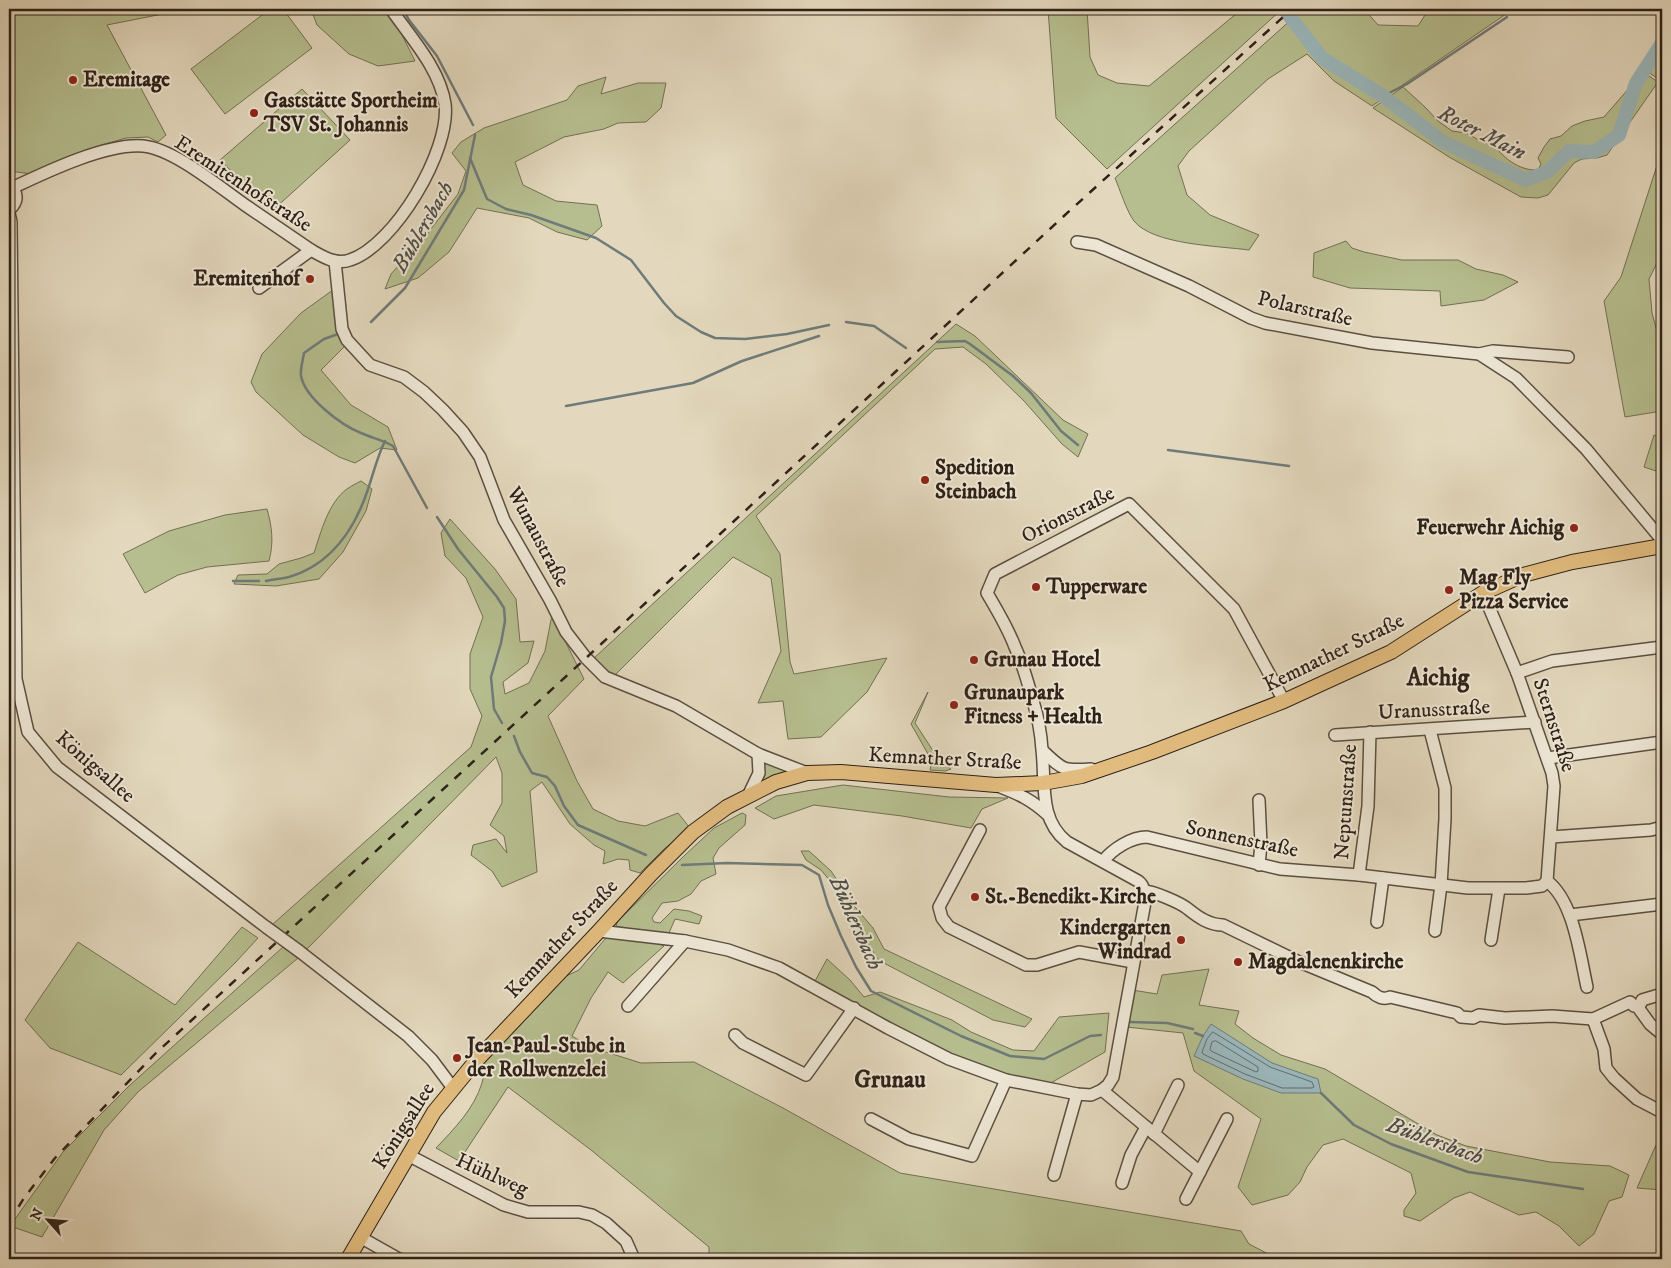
<svg xmlns="http://www.w3.org/2000/svg" width="1671" height="1268" viewBox="0 0 1671 1268" font-family="'IM FELL DW Pica',serif">
	<style>
		.green { fill: #b6be8f; stroke: #727054 }
		.water { fill: #9ab7bc; stroke: #6f7b7a }
		.lines { fill: none; stroke-linecap: round; stroke-linejoin: round }
		.shore { stroke: #646c6a; stroke-width: 1 }
		.stream { stroke: #6f7b7a; stroke-width: 2.5 }
		.river { stroke: #9ab7bc; stroke-width: 14 }
		.minor-casing { stroke: #5b4f41; stroke-width: 14 }
		.major-casing { stroke: #2e2118; stroke-width: 16 }
		.minor { stroke: #ede6d4; stroke-width: 11 }
		.major { stroke: #e2bc7e; stroke-width: 14 }
		.rail { stroke: #2e2118; stroke-width: 2.5; stroke-dasharray: 9 9; stroke-linecap: butt }
		.minor-bridge-casing { stroke: #5b4f41; stroke-width: 14; stroke-linecap: butt }
		.minor-bridge { stroke: #ede6d4; stroke-width: 11 }
		.poi-dot { fill: #8f2418; stroke: #ede6d4; stroke-width: 2 }
		.labels { text-anchor: middle; dominant-baseline: central; stroke-width: 4; stroke-linejoin: round; paint-order: stroke }
		.poi-label { font-size: 21px; font-weight: bold; fill: #2e2118; stroke: #ede6d4; text-anchor: start }
		.street-label { font-size: 21px; fill: #2e2118; stroke: #ede6d4 }
		.water-label { font-size: 22px; font-style: italic; fill: #4e4e49; stroke: #ede6d4 }
		.quarter-label { font-size: 24px; font-weight: bold; fill: #2e2118; stroke: #ede6d4 }
	</style>
	<rect width="100%" height="100%" fill="#e3d8bd"/>
	<filter id="stains"><feTurbulence type="fractalNoise" baseFrequency=".004" numOctaves="4"/><feColorMatrix values="0 0 0 0 .2 0 0 0 0 .09 0 0 0 0 .02 0 0 0 .5 -.17"/></filter>
	<radialGradient id="worn" r=".72"><stop offset=".6" stop-color="#630" stop-opacity="0"/><stop offset="1" stop-color="#630" stop-opacity=".3"/></radialGradient>
	<g class="green">
		<polygon points="9,9 188,9 107,25 166,135 158,142 148,137 126,138 105,144 32,174 9,171"/>
		<polygon points="270,9 283,9 312,48 225,114 191,69"/>
		<polygon points="311,9 389,9 415,61 378,66 349,54 317,25"/>
		<polygon points="1048,9 1087,9 1090,57 1098,75 1117,83 1149,86 1242,9 1282,9 1107,169 1056,118"/>
		<path d="M1303,9H1364L1378,25L1418,26L1429,9H1504L1506,14L1372,106L1334,81L1307,54L1268,79L1189,151L1178,166L1187,195L1210,215L1259,235L1249,250C1220,246 1153,245 1134,221C1127,212 1120,190 1115,178Z"/>
		<polygon points="1662,34 1662,81 1643,69"/>
		<path d="M1640,70L1658,82L1607,155L1597,158L1582,159L1574,163L1548,195L1538,198L1521,197L1449,157L1373,108L1403,87L1425,107L1438,121L1452,131L1466,133L1477,139L1492,141C1501,157 1519,171 1538,170L1541,164L1538,158L1544,147L1550,139L1561,136L1572,126L1585,121L1604,117L1630,87Z"/>
		<polygon points="606,77 601,94 638,83 666,83 661,108 646,122 618,123 604,129 564,137 515,162 523,185 556,201 597,205 602,226 587,240 557,232 529,218 477,208 449,252 418,278 385,289 391,274 427,234 458,194 466,171 452,153 461,142 484,128 567,100 578,86"/>
		<polygon points="302,89 350,140 272,211 220,160"/>
		<polygon points="1662,150 1662,253 1649,279 1652,313 1662,350 1662,411 1625,417 1604,301 1621,277"/>
		<polygon points="1346,241 1352,248 1364,252 1402,260 1458,260 1476,269 1503,275 1518,282 1484,300 1441,306 1440,291 1350,288 1313,277 1314,253"/>
		<polygon points="337,287 347,344 321,370 351,405 388,427 397,450 380,448 355,463 339,457 303,435 256,392 251,382 262,354 301,313"/>
		<polygon points="956,324 975,336 1063,420 1088,434 1078,457 1062,444 1024,401 986,364 963,347 935,349 756,516 780,554 790,662 794,674 887,658 867,692 821,737 788,739 783,701 758,703 781,651 771,578 733,557 615,675 603,670 593,659"/>
		<polygon points="1654,435 1662,438 1662,473 1644,467"/>
		<path d="M361,481L372,489L366,511L343,552L319,579L276,586L234,584L238,575L267,574L279,564L301,558L314,553C321,532 328,503 347,489C351,486 357,483 361,481Z"/>
		<path d="M267,509C272,527 274,542 269,561L207,567L178,575L145,593L123,554L169,531L225,515Z"/>
		<polygon points="450,519 495,569 516,599 520,642 534,641 528,663 503,682 505,694 529,683 545,651 552,615 584,679 548,716 577,781 593,809 618,821 645,826 678,813 690,828 664,849 640,873 630,870 629,860 618,859 603,864 605,851 594,845 570,824 542,782 530,791 537,872 502,887 492,871 471,855 473,845 496,839 507,853 504,836 490,825 502,803 502,773 496,757 307,949 273,924 471,747 482,716 470,689 470,654 483,617 466,578 445,556 441,533"/>
		<polygon points="928,692 915,723 939,760 951,769 945,771 930,770 932,761 911,724"/>
		<polygon points="760,758 792,771 755,784"/>
		<polygon points="843,785 949,797 1008,798 982,809 971,828 902,816 814,805 774,819 755,808 776,796"/>
		<polygon points="742,813 746,815 745,825 719,848 713,858 716,874 701,881 691,894 678,901 662,903 652,918 654,922 660,923 674,909 689,911 702,916 699,924 675,919 669,933 657,935 616,926 618,921 685,855 714,828"/>
		<polygon points="801,851 809,851 831,871 855,907 873,928 884,949 1032,1019 1025,1027 993,1020 878,960 835,887 821,870 806,860"/>
		<polygon points="242,927 258,938 235,963 121,1075 50,1048 25,1020 78,942 175,1005"/>
		<path d="M612,936L654,942L664,946L623,983L608,972L591,998L572,1036L590,1047L641,1063L694,1062L783,1108L900,1173L1241,1231L1249,1244L1278,1259H709V1247L591,1150L508,1087L459,1161L436,1148C454,1129 474,1109 482,1083C484,1078 483,1070 483,1064L560,979L579,970L605,939Z"/>
		<polygon points="283,947 298,958 138,1092 104,1130 42,1237 10,1226 63,1152 129,1086"/>
		<polygon points="827,959 850,980 864,997 880,992 952,1020 971,1032 1013,1050 1034,1051 1059,1017 1109,1013 1105,1052 1049,1084 1006,1076 953,1056 890,1023 815,981"/>
		<polygon points="1209,969 1199,1005 1239,1011 1235,1024 1253,1038 1281,1055 1325,1069 1437,1135 1466,1146 1550,1162 1610,1166 1629,1175 1622,1197 1609,1201 1594,1234 1579,1246 1559,1226 1536,1212 1519,1215 1470,1192 1454,1198 1420,1221 1404,1216 1404,1210 1416,1193 1411,1173 1343,1139 1323,1145 1307,1167 1300,1182 1288,1195 1252,1205 1238,1187 1261,1119 1194,1071 1183,1033 1126,1027 1132,990 1157,994 1162,975"/>
		<polygon points="1656,1145 1662,1146 1662,1190 1637,1188"/>
	</g>
	<polygon class="water" points="1211,1024 1272,1063 1318,1079 1321,1093 1281,1093 1243,1079 1194,1056 1203,1036"/>
	<g class="lines">
		<g class="shore">
			<polygon points="1213,1032 1270,1067 1312,1082 1314,1087 1312,1088 1282,1088 1245,1074 1203,1054 1202,1052 1207,1039"/>
			<polygon points="1216,1041 1258,1067 1258,1071 1256,1072 1211,1051 1210,1049 1212,1042"/>
		</g>
		<g class="stream">
			<polyline points="403,9 409,20 437,56 473,125"/>
			<polyline points="1513,13 1520,9"/>
			<polyline points="1383,96 1407,84 1507,17"/>
			<polyline points="470,158 487,199 506,209 531,215 596,238 631,260 664,303 676,316 701,332 715,338 745,339 787,334 829,325"/>
			<polyline points="371,322 405,288 464,190 475,135"/>
			<polyline points="846,322 874,326 906,348"/>
			<path d="M341,333L324,339L304,353C303,360 300,369 301,376C305,398 341,425 361,433C372,438 383,440 393,446L427,508"/>
			<polyline points="937,342 965,341 970,344 1013,376 1031,393 1061,431 1078,445"/>
			<polyline points="566,406 693,383 742,361 819,336"/>
			<polyline points="1168,450 1289,466"/>
			<polyline points="437,517 458,549 497,597 504,608 505,621 501,643 491,677 494,709 502,723"/>
			<polyline points="233,581 259,581"/>
			<path d="M266,581C274,579 282,579 289,577C330,565 354,530 367,492C373,475 377,457 385,441"/>
			<polyline points="514,736 520,752 532,773 547,777 555,786 564,806 578,825 646,855"/>
			<polyline points="682,865 727,863 802,865 819,875 828,905 841,936 856,967 871,991 961,1036 1010,1056 1044,1059 1090,1036 1101,1035"/>
			<polyline points="1129,1022 1167,1023 1193,1029"/>
			<polyline points="1195,1033 1203,1036"/>
			<polyline points="1321,1093 1354,1125 1391,1144 1468,1172 1583,1189"/>
		</g>
		<polyline class="river" points="1284,9 1322,58 1383,96 1443,142 1526,180 1547,172 1569,151 1594,152 1619,135 1636,83 1662,43"/>
		<defs>
			<g id="minor">
				<path d="M9,185C19,193 18,202 9,210"/>
				<path d="M12,188C46,172 106,143 143,146C174,149 218,186 245,205C267,220 289,235 311,250C323,257 336,265 350,260C394,246 451,150 445,104C440,69 411,38 391,9"/>
				<polyline points="9,213 11,222 16,679 28,732 57,767 266,927"/>
				<polyline points="1077,242 1096,245 1189,286 1251,318 1265,323 1372,343 1479,354 1516,378 1586,449 1662,540"/>
				<polyline points="335,261 342,329 347,340 370,365 404,377 424,392 443,410 463,432 480,457 504,520 550,600 566,632 586,658 605,677 676,706 758,754 807,773"/>
				<polyline points="259,288 311,250"/>
				<polyline points="1479,354 1493,351 1568,357"/>
				<polyline points="1483,593 1517,673 1552,773 1554,786 1547,881"/>
				<polyline points="1517,673 1552,661 1662,647"/>
				<polyline points="1430,730 1445,788 1445,819 1441,885 1435,931"/>
				<polyline points="1335,735 1535,722"/>
				<path d="M1043,751C1063,770 1063,771 1091,769"/>
				<polyline points="1548,758 1662,742"/>
				<path d="M998,786C1019,794 1032,800 1048,815"/>
				<polyline points="748,796 759,773 758,754"/>
				<polyline points="980,830 939,907 942,918 949,927 1026,965 1037,965 1079,952 1133,962"/>
				<polyline points="1551,837 1651,830 1662,827"/>
				<path d="M1103,861C1113,849 1131,837 1147,837L1280,869L1359,875L1468,888H1526L1542,886L1547,881"/>
				<polyline points="1259,865 1261,844 1259,800"/>
				<polyline points="1359,875 1368,806 1370,732"/>
				<path d="M1547,881C1574,901 1580,956 1587,987"/>
				<path d="M1144,891C1153,891 1181,903 1188,909C1198,917 1209,925 1223,925L1297,961L1372,992C1377,997 1384,1000 1390,997L1457,1013L1461,1017L1473,1018L1479,1015L1505,1018L1552,1016L1593,1019L1630,1002L1634,1006H1637L1650,1024L1662,1034"/>
				<polyline points="1570,915 1662,904"/>
				<polyline points="1377,922 1383,878"/>
				<path d="M599,931L685,941L728,950L779,968L888,1028L949,1059L1006,1080L1077,1094L1091,1095L1102,1090L1108,1085L1113,1077L1145,902C1144,893 1145,886 1138,881L1067,842C1038,819 1046,783 1042,750C1041,734 1038,717 1033,701C1028,683 1023,664 1015,647C1008,628 997,610 987,593L995,574L1129,504L1234,609L1284,701"/>
				<polyline points="1491,940 1499,889"/>
				<polyline points="299,951 408,1036 432,1060 453,1088"/>
				<polyline points="628,1006 685,941"/>
				<polyline points="1637,1006 1641,1003 1642,1000 1662,994"/>
				<polyline points="1593,1019 1604,1049 1606,1068 1614,1078 1637,1099 1662,1112"/>
				<polyline points="735,1035 743,1043 806,1075 854,1008"/>
				<polyline points="1102,1090 1200,1172"/>
				<polyline points="871,1119 909,1139 972,1156 1006,1080"/>
				<polyline points="1154,1134 1178,1085"/>
				<polyline points="408,1155 504,1205 528,1212 579,1212 592,1215 606,1223 626,1241 634,1259"/>
				<polyline points="1054,1175 1077,1094"/>
				<polyline points="1122,1183 1131,1155 1146,1127"/>
				<polyline points="1186,1199 1227,1119"/>
				<polyline points="360,1237 399,1259"/>
			</g>
			<polyline id="major" points="348,1259 434,1112 475,1062 599,931 651,874 693,832 727,807 776,782 807,773 841,772 996,785 1043,783 1082,776 1152,752 1284,701 1321,684 1391,652 1483,593 1523,575 1572,562 1662,546"/>
		</defs>
		<use href="#minor" class="minor-casing"/>
		<use href="#major" class="major-casing"/>
		<use href="#minor" class="minor"/>
		<use href="#major" class="major"/>
		<polyline class="rail" points="9,1222 24,1198 55,1158 156,1053 586,658 1065,215 1292,9"/>
		<defs>
			<polyline id="minor-bridge" points="266,927 299,951"/>
		</defs>
		<use href="#minor-bridge" class="minor-bridge-casing"/>
		<use href="#minor-bridge" class="minor-bridge"/>
	</g>
	<g class="poi-dot">
		<circle cx="73" cy="80" r="5"/>
		<circle cx="254" cy="113" r="5"/>
		<circle cx="310" cy="279" r="5"/>
		<circle cx="925" cy="480" r="5"/>
		<circle cx="1574" cy="528" r="5"/>
		<circle cx="1036" cy="587" r="5"/>
		<circle cx="1449" cy="590" r="5"/>
		<circle cx="974" cy="660" r="5"/>
		<circle cx="954" cy="705" r="5"/>
		<circle cx="975" cy="897" r="5"/>
		<circle cx="1181" cy="940" r="5"/>
		<circle cx="1238" cy="962" r="5"/>
		<circle cx="457" cy="1058" r="5"/>
	</g>
	<g class="labels">
		<g class="poi-label">
			<text x="83" y="80">Eremitage</text>
			<text x="264" y="101">Gaststätte Sportheim<tspan x="264" dy="24">TSV St. Johannis</tspan></text>
			<text x="300" y="279" text-anchor="end">Eremitenhof</text>
			<text x="935" y="468">Spedition<tspan x="935" dy="24">Steinbach</tspan></text>
			<text x="1564" y="528" text-anchor="end">Feuerwehr Aichig</text>
			<text x="1459" y="578">Mag Fly<tspan x="1459" dy="24">Pizza Service</tspan></text>
			<text x="1046" y="587">Tupperware</text>
			<text x="984" y="660">Grunau Hotel</text>
			<text x="964" y="693">Grunaupark<tspan x="964" dy="24">Fitness + Health</tspan></text>
			<text x="985" y="897">St.-Benedikt-Kirche</text>
			<text x="1171" y="928" text-anchor="end">Kindergarten<tspan x="1171" dy="24">Windrad</tspan></text>
			<text x="1248" y="962">Magdalenenkirche</text>
			<text x="467" y="1046">Jean-Paul-Stube in<tspan x="467" dy="24">der Rollwenzelei</tspan></text>
		</g>
		<g class="street-label">
			<text transform="translate(243 184) rotate(33)">Eremitenhofstraße</text>
			<text transform="translate(1305 309) rotate(13)">Polarstraße</text>
			<text transform="translate(1068 515) rotate(-27)">Orionstraße</text>
			<text transform="translate(538 537) rotate(62)">Wunaustraße</text>
			<text transform="translate(1334 653) rotate(-26)">Kemnather Straße</text>
			<text transform="translate(1434 710) rotate(-3)">Uranusstraße</text>
			<text transform="translate(1554 725) rotate(72)">Sternstraße</text>
			<text transform="translate(945 759) rotate(3)">Kemnather Straße</text>
			<text transform="translate(95 767) rotate(41)">Königsallee</text>
			<text transform="translate(1346 802) rotate(-86)">Neptunstraße</text>
			<text transform="translate(1242 839) rotate(12)">Sonnenstraße</text>
			<text transform="translate(562 939) rotate(-47)">Kemnather Straße</text>
			<text transform="translate(404 1126) rotate(-58)">Königsallee</text>
			<text transform="translate(492 1175) rotate(24)">Hühlweg</text>
		</g>
		<g class="water-label">
			<text transform="translate(1482 133) rotate(27)">Roter Main</text>
			<text transform="translate(423 227) rotate(-60)">Bühlersbach</text>
			<text transform="translate(856 923) rotate(66)">Bühlersbach</text>
			<text transform="translate(1435 1141) rotate(20)">Bühlersbach</text>
		</g>
		<g class="quarter-label">
			<text x="1438" y="678">Aichig</text>
			<text x="890" y="1080">Grunau</text>
		</g>
	</g>
	<rect width="1671" height="1268" fill="none" stroke="#e3d8bd" stroke-width="30"/>
	<rect x="10" y="10" width="1651" height="1248" fill="none" stroke="#2e2118" stroke-width="2.5"/>
	<rect x="15" y="15" width="1641" height="1238" fill="none" stroke="#2e2118"/>
	<g transform="translate(48 1220) rotate(297)" stroke="#ede6d4" stroke-width="4" paint-order="stroke">
	<path d="M0-4L9 19L0 12L-9 19Z" fill="#2e2118"/>
	<text y="-8" font-size="14" font-weight="bold" text-anchor="middle" fill="#2e2118">N</text>
	</g>
	<rect width="100%" height="100%" filter="url(#stains)"/>
	<rect width="100%" height="100%" fill="url(#worn)"/>
</svg>
